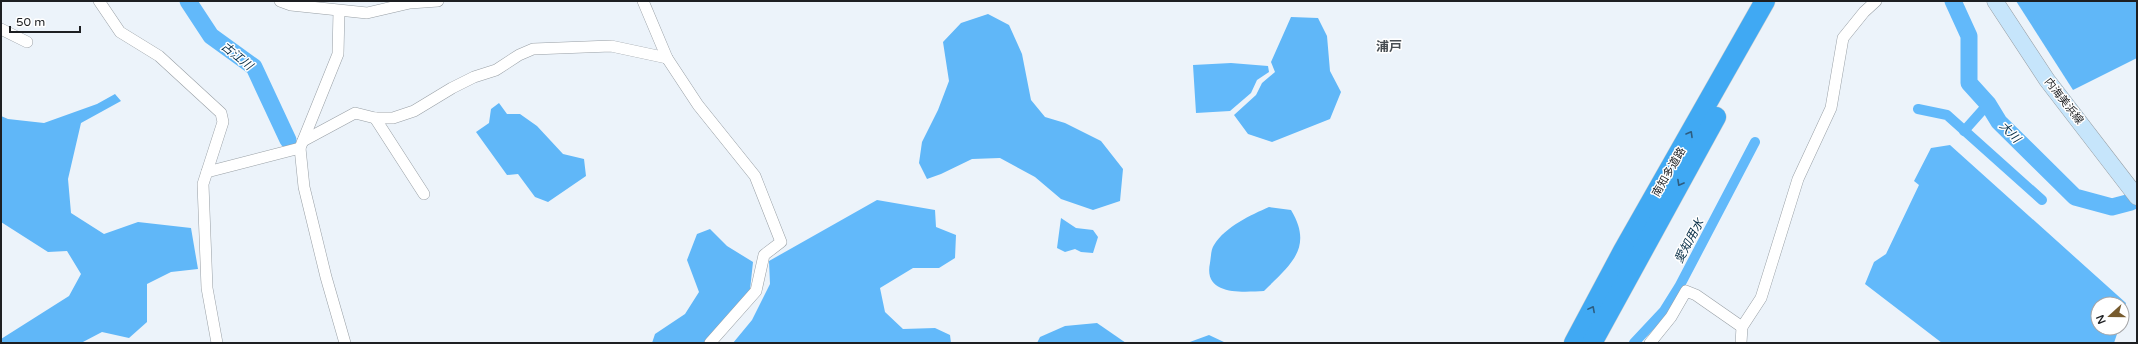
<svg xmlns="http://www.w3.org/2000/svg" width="2138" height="344" viewBox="0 0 2138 344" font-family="'Varela Round','Noto Sans JP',sans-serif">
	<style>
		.forest { fill: #60b7f8 }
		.water { fill: #62b9fa }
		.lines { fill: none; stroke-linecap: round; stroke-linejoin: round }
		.canal { stroke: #62b9fa; stroke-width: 10 }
		.river { stroke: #62b9fa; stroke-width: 17 }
		.minor-casing { stroke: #989fa5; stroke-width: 12 }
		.secondary-casing { stroke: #989fa5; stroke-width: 17 }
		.motorway-casing { stroke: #cdcece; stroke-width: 21 }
		.minor { stroke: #fff; stroke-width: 11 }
		.secondary { stroke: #c6e5fb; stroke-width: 16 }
		.motorway { stroke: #40a9f3; stroke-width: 20 }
		.oneway { stroke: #2d5d80 }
		.labels { text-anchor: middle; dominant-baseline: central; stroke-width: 3; stroke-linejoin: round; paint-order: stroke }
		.street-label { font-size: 11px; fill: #1d1f22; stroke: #fff }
		.water-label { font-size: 12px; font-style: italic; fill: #062d46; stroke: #fff }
		.quarter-label { font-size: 13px; font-weight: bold; fill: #474d52; stroke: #fff }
	</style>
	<rect width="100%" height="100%" fill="#ecf3fa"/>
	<g class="forest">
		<polygon points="2016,1 2137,1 2137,58 2073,90"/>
		<polygon points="988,14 1009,25 1022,54 1031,100 1045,117 1065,123 1101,141 1123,169 1120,201 1093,210 1061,199 1035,177 1000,158 972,159 941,174 927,179 919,163 922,142 938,110 949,81 943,42 961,23"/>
		<polygon points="1291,17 1318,18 1327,36 1330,71 1341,92 1330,119 1272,142 1248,134 1234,115 1256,95 1262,83 1275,72 1271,62"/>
		<polygon points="115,94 121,101 81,123 68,179 71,213 104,234 138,222 191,228 198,269 171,272 147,284 147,322 129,338 102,332 81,343 1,343 1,339 69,296 81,274 67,251 48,252 1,222 1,116 8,119 44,123 97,104"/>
		<polygon points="499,103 507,114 520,114 537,126 563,154 584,159 586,176 548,202 535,197 518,174 507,175 476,132 489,123 491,109"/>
		<path d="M1269,207L1291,210C1314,248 1290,265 1264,291C1242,292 1203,296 1210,263C1211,257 1211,249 1214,245C1226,226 1251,215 1269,207Z"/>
		<polygon points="710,229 727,246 753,262 750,290 705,343 652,343 655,334 685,314 699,292 687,260 697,234"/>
		<polygon points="1097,323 1126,343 1037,343 1040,337 1065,326"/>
		<polygon points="1209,335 1226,343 1187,343"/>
	</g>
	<g class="water">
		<polygon points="1231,63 1268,66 1269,72 1257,80 1251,93 1230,111 1196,113 1193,65"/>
		<polygon points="1950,145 2126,303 2122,316 2122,304 2098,304 2098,328 2119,328 2114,343 1942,343 1865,284 1874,262 1886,254 1919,185 1914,181 1931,148"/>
		<polygon points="877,200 935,210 936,227 956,235 955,258 939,268 913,268 880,288 885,312 903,329 935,328 950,335 951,343 733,343 752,320 770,284 769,261"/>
		<polygon points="1061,218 1076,228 1093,230 1098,237 1093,253 1081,252 1075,249 1065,252 1057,248"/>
	</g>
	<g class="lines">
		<g class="canal">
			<polyline points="1918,109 1947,115 2042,200"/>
			<polyline points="1964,131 1988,104"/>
			<polyline points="1634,343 1664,311 1679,287 1755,142"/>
		</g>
		<g class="river">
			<polyline points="188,1 211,36 254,67 288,140"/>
			<polyline points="1953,1 1969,36 1969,83 1988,104 1999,122 2075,197 2112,207 2131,202"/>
		</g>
		<defs>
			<g id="minor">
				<polyline points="99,1 120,32 159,56 221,113 223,122 203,184 207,288 217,343"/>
				<polyline points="280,1 291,5 367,13 410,3 438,1"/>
				<polyline points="643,1 667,58 698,105 755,176 781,242 764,255 756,291 710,343"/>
				<polyline points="339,11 338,54 300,148 304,187 326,277 345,343"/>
				<polyline points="1,29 27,42"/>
				<polyline points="375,118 424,194"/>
				<polyline points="303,141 355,113 375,118 393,118 414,111 452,88 474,77 496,70 519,55 533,49 611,46 667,58"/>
				<polyline points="207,172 300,148"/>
				<polyline points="1650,343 1671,317 1686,291 1696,295 1742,327"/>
				<polyline points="1741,343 1742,327 1761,298 1798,179 1831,108 1843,38 1864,12 1876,1"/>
			</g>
			<polyline id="secondary" points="1995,1 2047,80 2137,197"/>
			<g id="motorway">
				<polyline points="1574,343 1623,251 1765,1"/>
				<polyline points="1592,343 1716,117"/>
			</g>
		</defs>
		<use href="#minor" class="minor-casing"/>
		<use href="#secondary" class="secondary-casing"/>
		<use href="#motorway" class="motorway-casing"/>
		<use href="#minor" class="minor"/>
		<use href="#secondary" class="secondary"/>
		<use href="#motorway" class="motorway"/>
	</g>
	<defs><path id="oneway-chevron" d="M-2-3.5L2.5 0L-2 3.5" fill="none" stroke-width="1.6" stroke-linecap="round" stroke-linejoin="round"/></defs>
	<g class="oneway">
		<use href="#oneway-chevron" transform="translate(1690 134) rotate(-60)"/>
		<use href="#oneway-chevron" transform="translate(1680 183) rotate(119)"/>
		<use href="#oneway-chevron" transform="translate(1592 309) rotate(-62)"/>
	</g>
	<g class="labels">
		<g class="street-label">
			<text transform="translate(2064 101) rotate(52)">内海美浜線</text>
			<text transform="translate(1669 172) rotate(-60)">南知多道路</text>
		</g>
		<g class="water-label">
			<text transform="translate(237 56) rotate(39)">古江川</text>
			<text transform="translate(2010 132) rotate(46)">大川</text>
			<text transform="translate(1689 241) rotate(-62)">愛知用水</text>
		</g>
		<g class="quarter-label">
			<text x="1389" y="47">浦戸</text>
		</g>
	</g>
	<rect width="2138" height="344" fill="none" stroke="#1d1f22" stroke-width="4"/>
	<g transform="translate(2110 316) rotate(249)"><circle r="19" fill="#ffffff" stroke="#a5a5a7"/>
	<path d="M0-3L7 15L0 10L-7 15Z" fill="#775b2e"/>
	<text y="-6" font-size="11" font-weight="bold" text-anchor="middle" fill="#1d1f22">N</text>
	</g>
	<path d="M10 26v6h70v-6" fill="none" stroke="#1d1f22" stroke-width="2"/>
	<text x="16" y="26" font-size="12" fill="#1d1f22" stroke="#ffffff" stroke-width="3" paint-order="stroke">50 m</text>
</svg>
